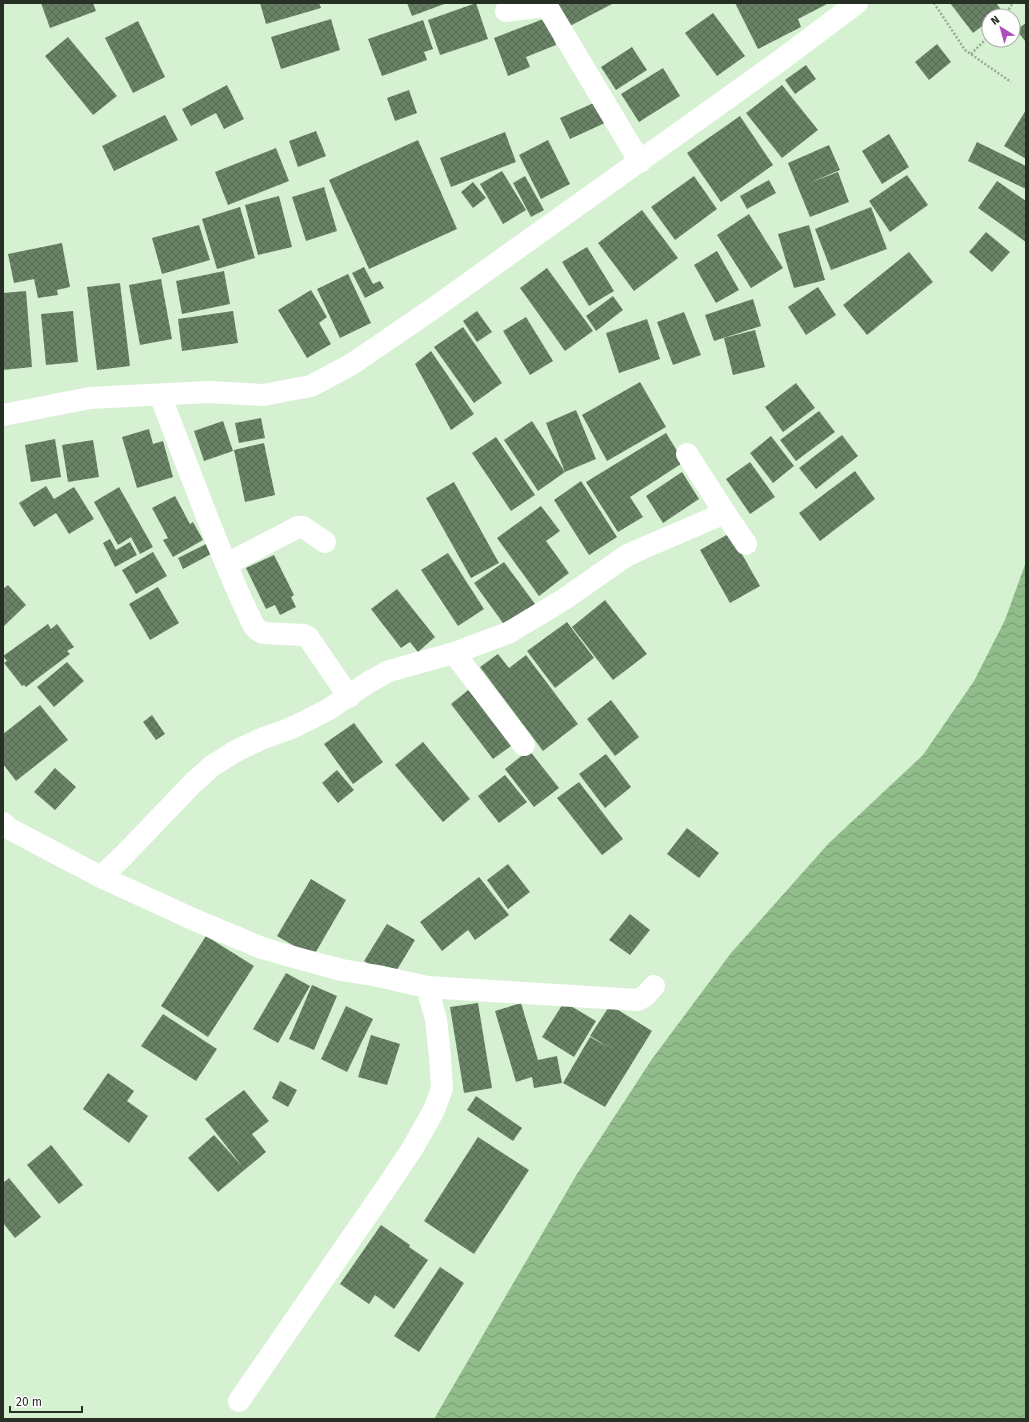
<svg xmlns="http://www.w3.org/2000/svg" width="1029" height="1422" viewBox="0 0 1029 1422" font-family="'Fira Sans',sans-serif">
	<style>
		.water { fill: url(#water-waves) }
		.building { fill: url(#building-cross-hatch) }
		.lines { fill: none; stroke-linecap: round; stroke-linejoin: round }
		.path { stroke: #95aa92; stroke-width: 2.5; stroke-dasharray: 2 2; stroke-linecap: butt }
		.minor { stroke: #fff; stroke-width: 22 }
		.trunk { stroke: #fff; stroke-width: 22 }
	</style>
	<defs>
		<pattern id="water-waves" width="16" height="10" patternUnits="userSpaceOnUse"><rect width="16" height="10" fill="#91bd8b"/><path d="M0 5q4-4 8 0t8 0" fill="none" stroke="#769a71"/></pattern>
		<pattern id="building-cross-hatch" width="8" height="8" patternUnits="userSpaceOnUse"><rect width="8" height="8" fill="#698265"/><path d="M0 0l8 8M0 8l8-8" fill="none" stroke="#566b53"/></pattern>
	</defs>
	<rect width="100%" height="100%" fill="#d5f1d1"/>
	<polygon class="water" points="1026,562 1026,1419 434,1419 577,1174 652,1059 731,953 828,844 923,755 974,681 1005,620"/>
	<g class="building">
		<polygon points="41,3 93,3 96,11 50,28"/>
		<polygon points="260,3 319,3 321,8 266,24"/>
		<polygon points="407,3 447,3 412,16"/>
		<polygon points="476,3 488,39 440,55 428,20"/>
		<polygon points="555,3 614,3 568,27"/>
		<polygon points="735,3 829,3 798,19 801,27 758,49"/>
		<polygon points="950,3 996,3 1002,11 995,16 989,16 989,21 973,33"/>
		<polygon points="713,13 745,56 717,76 685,33"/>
		<polygon points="546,18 556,45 526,57 530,67 508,76 494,38"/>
		<polygon points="331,19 340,50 281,69 271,37"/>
		<polygon points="423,20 433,49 424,52 427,60 382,76 368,39"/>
		<polygon points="138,21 165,77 133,93 105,38"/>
		<polygon points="1026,23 1026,42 1016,30"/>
		<polygon points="68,37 117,96 93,115 45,56"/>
		<polygon points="937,44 951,62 929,80 915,62"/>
		<polygon points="632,47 647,70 616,90 601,67"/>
		<polygon points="806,65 816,79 795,94 785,80"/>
		<polygon points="663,68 680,96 639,122 621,94"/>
		<polygon points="227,85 244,119 224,129 216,113 191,126 182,109"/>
		<polygon points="782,85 818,130 782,158 746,113"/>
		<polygon points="409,90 417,113 395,121 387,98"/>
		<polygon points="598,101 607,122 570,139 560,118"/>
		<polygon points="1026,110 1026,159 1004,146"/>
		<polygon points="165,115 178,140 114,171 102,146"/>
		<polygon points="740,116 773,165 721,202 687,153"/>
		<polygon points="316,131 326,156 298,167 289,141"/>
		<polygon points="505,132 516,162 451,187 440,158"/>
		<polygon points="889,134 909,167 882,184 862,151"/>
		<polygon points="418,140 457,229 369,269 329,180"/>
		<polygon points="548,140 570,184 541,199 519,155"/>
		<polygon points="977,142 1026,166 1026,189 968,161"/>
		<polygon points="829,145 840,170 809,183 838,172 849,202 810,217 788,163"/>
		<polygon points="276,148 289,181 228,205 215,172"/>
		<polygon points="502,171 526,210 503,224 480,184"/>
		<polygon points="907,175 928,205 890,232 869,201"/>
		<polygon points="525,176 544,210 531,217 513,183"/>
		<polygon points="694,176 717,209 675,240 651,207"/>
		<polygon points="769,180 776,193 747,209 740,196"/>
		<polygon points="997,181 1026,201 1026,242 978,208"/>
		<polygon points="473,182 486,198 473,208 461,192"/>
		<polygon points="324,187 337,231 306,241 292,197"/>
		<polygon points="279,196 292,247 258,255 245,205"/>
		<polygon points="240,207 255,258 217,269 202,219"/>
		<polygon points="871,207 887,249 831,270 815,229"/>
		<polygon points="642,210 678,258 634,291 598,243"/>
		<polygon points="749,214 783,268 751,288 717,235"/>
		<polygon points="199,225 210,260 162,274 152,238"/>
		<polygon points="809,225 825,280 794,288 778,234"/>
		<polygon points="986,232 1010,252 992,272 969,252"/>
		<polygon points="62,243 70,287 57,290 58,295 38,298 34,279 14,283 8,254"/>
		<polygon points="587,247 614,291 589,306 562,262"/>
		<polygon points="717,251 739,290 716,303 694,265"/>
		<polygon points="909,252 933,282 867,335 843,305"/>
		<polygon points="364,267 373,284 380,281 384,288 365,298 352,273"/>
		<polygon points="547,268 593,331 565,351 520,288"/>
		<polygon points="224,271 230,304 182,314 176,281"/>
		<polygon points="348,274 371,323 340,338 317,289"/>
		<polygon points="161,279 172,339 140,345 129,285"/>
		<polygon points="120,283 130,366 97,370 87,287"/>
		<polygon points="818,287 836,315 806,335 788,307"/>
		<polygon points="311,290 327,317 319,323 331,344 307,358 278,310"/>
		<polygon points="26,291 32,367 3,370 3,293"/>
		<polygon points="613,296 623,310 596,331 586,316"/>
		<polygon points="753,299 761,326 714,341 705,315"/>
		<polygon points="73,311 78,362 46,365 41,314"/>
		<polygon points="233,311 238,343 182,351 178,319"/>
		<polygon points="477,311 492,332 477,342 463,321"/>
		<polygon points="684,312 701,355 673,365 657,322"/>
		<polygon points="526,317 553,361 530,375 503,331"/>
		<polygon points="647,319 660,359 619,373 606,333"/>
		<polygon points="463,327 502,383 474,403 434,347"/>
		<polygon points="755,330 765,367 733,375 724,338"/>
		<polygon points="431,351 474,414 451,430 415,364"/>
		<polygon points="640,382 666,427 607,461 582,415"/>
		<polygon points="796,383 815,408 783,432 765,407"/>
		<polygon points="576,410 596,459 565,472 546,423"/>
		<polygon points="819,411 835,432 796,461 780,440"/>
		<polygon points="261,418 265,438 239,443 235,423"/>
		<polygon points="223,421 233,451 204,461 194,431"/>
		<polygon points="532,421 565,472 538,491 504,440"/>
		<polygon points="149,429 153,444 163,441 173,477 137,488 122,437"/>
		<polygon points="666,433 684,462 630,497 643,517 618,532 586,482"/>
		<polygon points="842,435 858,456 816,489 799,468"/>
		<polygon points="771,436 794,466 773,483 750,453"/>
		<polygon points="496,437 535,495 511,511 472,453"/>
		<polygon points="55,439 61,477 31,482 25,445"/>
		<polygon points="93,440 99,477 68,482 62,445"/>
		<polygon points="264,443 275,495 245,502 234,450"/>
		<polygon points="750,462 775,497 750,514 726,479"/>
		<polygon points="855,471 875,499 820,541 799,513"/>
		<polygon points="682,472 699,499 663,523 646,496"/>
		<polygon points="581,481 617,537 589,555 554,500"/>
		<polygon points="454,482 499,563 471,578 426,498"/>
		<polygon points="46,486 54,499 74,487 94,519 69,534 56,513 34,527 19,503"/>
		<polygon points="119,487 153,547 140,554 131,537 118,545 94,502"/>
		<polygon points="175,496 190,524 193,522 203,540 173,557 163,540 168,538 152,508"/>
		<polygon points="541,506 560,531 546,541 569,573 539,596 497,538"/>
		<polygon points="730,533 760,586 730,603 700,550"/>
		<polygon points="110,539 116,550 130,542 137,555 115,567 103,543"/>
		<polygon points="208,543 213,553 183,569 178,558"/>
		<polygon points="153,552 167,576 136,594 122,570"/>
		<polygon points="448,553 484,609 458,626 421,570"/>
		<polygon points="274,555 294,595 291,597 296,607 280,615 275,605 266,609 246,568"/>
		<polygon points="504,562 538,608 508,630 474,583"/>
		<polygon points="8,585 26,605 3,627 3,589"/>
		<polygon points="158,587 179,623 150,640 129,604"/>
		<polygon points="397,589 435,637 418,652 410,642 401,648 371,609"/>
		<polygon points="605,600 647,654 613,680 572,627"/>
		<polygon points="567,622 594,658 555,688 527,651"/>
		<polygon points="48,624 51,629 57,624 74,647 67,651 70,654 26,687 24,685 22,686 4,663 7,661 3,656"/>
		<polygon points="498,654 509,668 526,655 578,724 543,751 480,667"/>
		<polygon points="67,662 84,681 54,707 37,687"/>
		<polygon points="472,687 515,743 493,759 451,704"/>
		<polygon points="611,700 639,737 615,756 587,719"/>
		<polygon points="40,705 68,740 16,781 3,764 3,734"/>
		<polygon points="152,715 165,734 156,740 143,722"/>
		<polygon points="354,723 383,762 353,784 324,744"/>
		<polygon points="423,742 470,799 443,822 395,765"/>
		<polygon points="529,750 559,788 534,807 505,769"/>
		<polygon points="606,754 631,787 605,808 579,774"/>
		<polygon points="55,768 76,787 55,810 34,792"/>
		<polygon points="337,770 354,790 338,803 322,783"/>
		<polygon points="505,775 527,802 499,823 478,796"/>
		<polygon points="579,782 623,839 602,855 557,798"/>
		<polygon points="687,828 719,853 699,878 667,854"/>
		<polygon points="508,864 530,892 508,909 487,880"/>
		<polygon points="479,877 509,915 475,940 468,930 442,951 420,922"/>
		<polygon points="311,879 346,900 313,957 277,936"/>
		<polygon points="630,914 650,930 630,955 609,940"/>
		<polygon points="387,924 415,940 392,978 364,961"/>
		<polygon points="206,936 254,966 208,1037 161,1006"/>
		<polygon points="286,973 310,986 278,1043 253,1029"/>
		<polygon points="312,985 337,996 314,1050 289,1039"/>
		<polygon points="564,1002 596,1021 574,1057 542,1037"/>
		<polygon points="478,1003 492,1088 464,1093 450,1007"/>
		<polygon points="521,1003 538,1060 557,1056 562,1083 534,1088 532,1077 516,1082 495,1011"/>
		<polygon points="610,1005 652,1031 605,1107 563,1083 590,1037 612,1049 590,1036"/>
		<polygon points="346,1006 373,1019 347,1072 321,1059"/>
		<polygon points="163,1014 217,1049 196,1081 141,1046"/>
		<polygon points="371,1035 400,1044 387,1085 358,1077"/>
		<polygon points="108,1073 134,1091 127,1101 148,1116 129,1143 83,1109"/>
		<polygon points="280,1081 297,1090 288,1107 272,1098"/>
		<polygon points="244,1090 269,1121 252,1134 266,1152 218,1192 188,1158 214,1135 242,1166 205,1119"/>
		<polygon points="476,1096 522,1128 513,1141 467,1110"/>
		<polygon points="478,1137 529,1170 474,1254 424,1221"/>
		<polygon points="51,1145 83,1185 59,1204 27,1165"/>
		<polygon points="9,1178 41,1217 15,1238 3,1223 3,1183"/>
		<polygon points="381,1225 410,1245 409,1247 428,1260 394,1309 375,1295 369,1304 340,1284"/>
		<polygon points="440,1267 464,1283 419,1352 394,1336"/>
	</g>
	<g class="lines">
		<g class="path">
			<polyline points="934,3 965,50 1011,82"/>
			<polyline points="1004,16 1013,3"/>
			<polyline points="971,54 989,36"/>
		</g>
		<g class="minor">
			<polyline points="506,11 544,6 548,8 640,162"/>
			<polyline points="160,395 216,540 241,599 254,626 258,630 263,633 304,635 308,637 349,697"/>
			<polyline points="725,513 746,544"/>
			<polyline points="227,564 298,527 303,527 325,542"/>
			<polyline points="454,653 524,745"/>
			<polyline points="3,823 8,828 101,877 195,920 262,948 304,960 342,970 378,976 427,987 436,1019 440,1057 442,1089 433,1112 412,1149 388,1185 239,1401"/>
			<polyline points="101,877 124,855 193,783 212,766 234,752 261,739 289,729 306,721 329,709 369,682 389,671 454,653 508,633 563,600 626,556 641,549 725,513 687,454"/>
			<polyline points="427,987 638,1000 645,996 654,986"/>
		</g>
		<polyline class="trunk" points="3,415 90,398 209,392 263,395 311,386 352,364 431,310 781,60 857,3"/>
	</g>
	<rect width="1029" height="1422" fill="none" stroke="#252f23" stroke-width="8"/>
	<g transform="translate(1001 28) rotate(323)"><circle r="19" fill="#ffffff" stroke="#a8aca7"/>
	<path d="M0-3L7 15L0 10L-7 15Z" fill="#ab4fba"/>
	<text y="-6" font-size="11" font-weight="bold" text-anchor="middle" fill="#252f23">N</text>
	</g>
	<path d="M10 1406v6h72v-6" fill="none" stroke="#252f23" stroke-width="2"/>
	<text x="16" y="1406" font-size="12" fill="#252f23" stroke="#ffffff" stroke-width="3" paint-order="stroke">20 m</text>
</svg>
